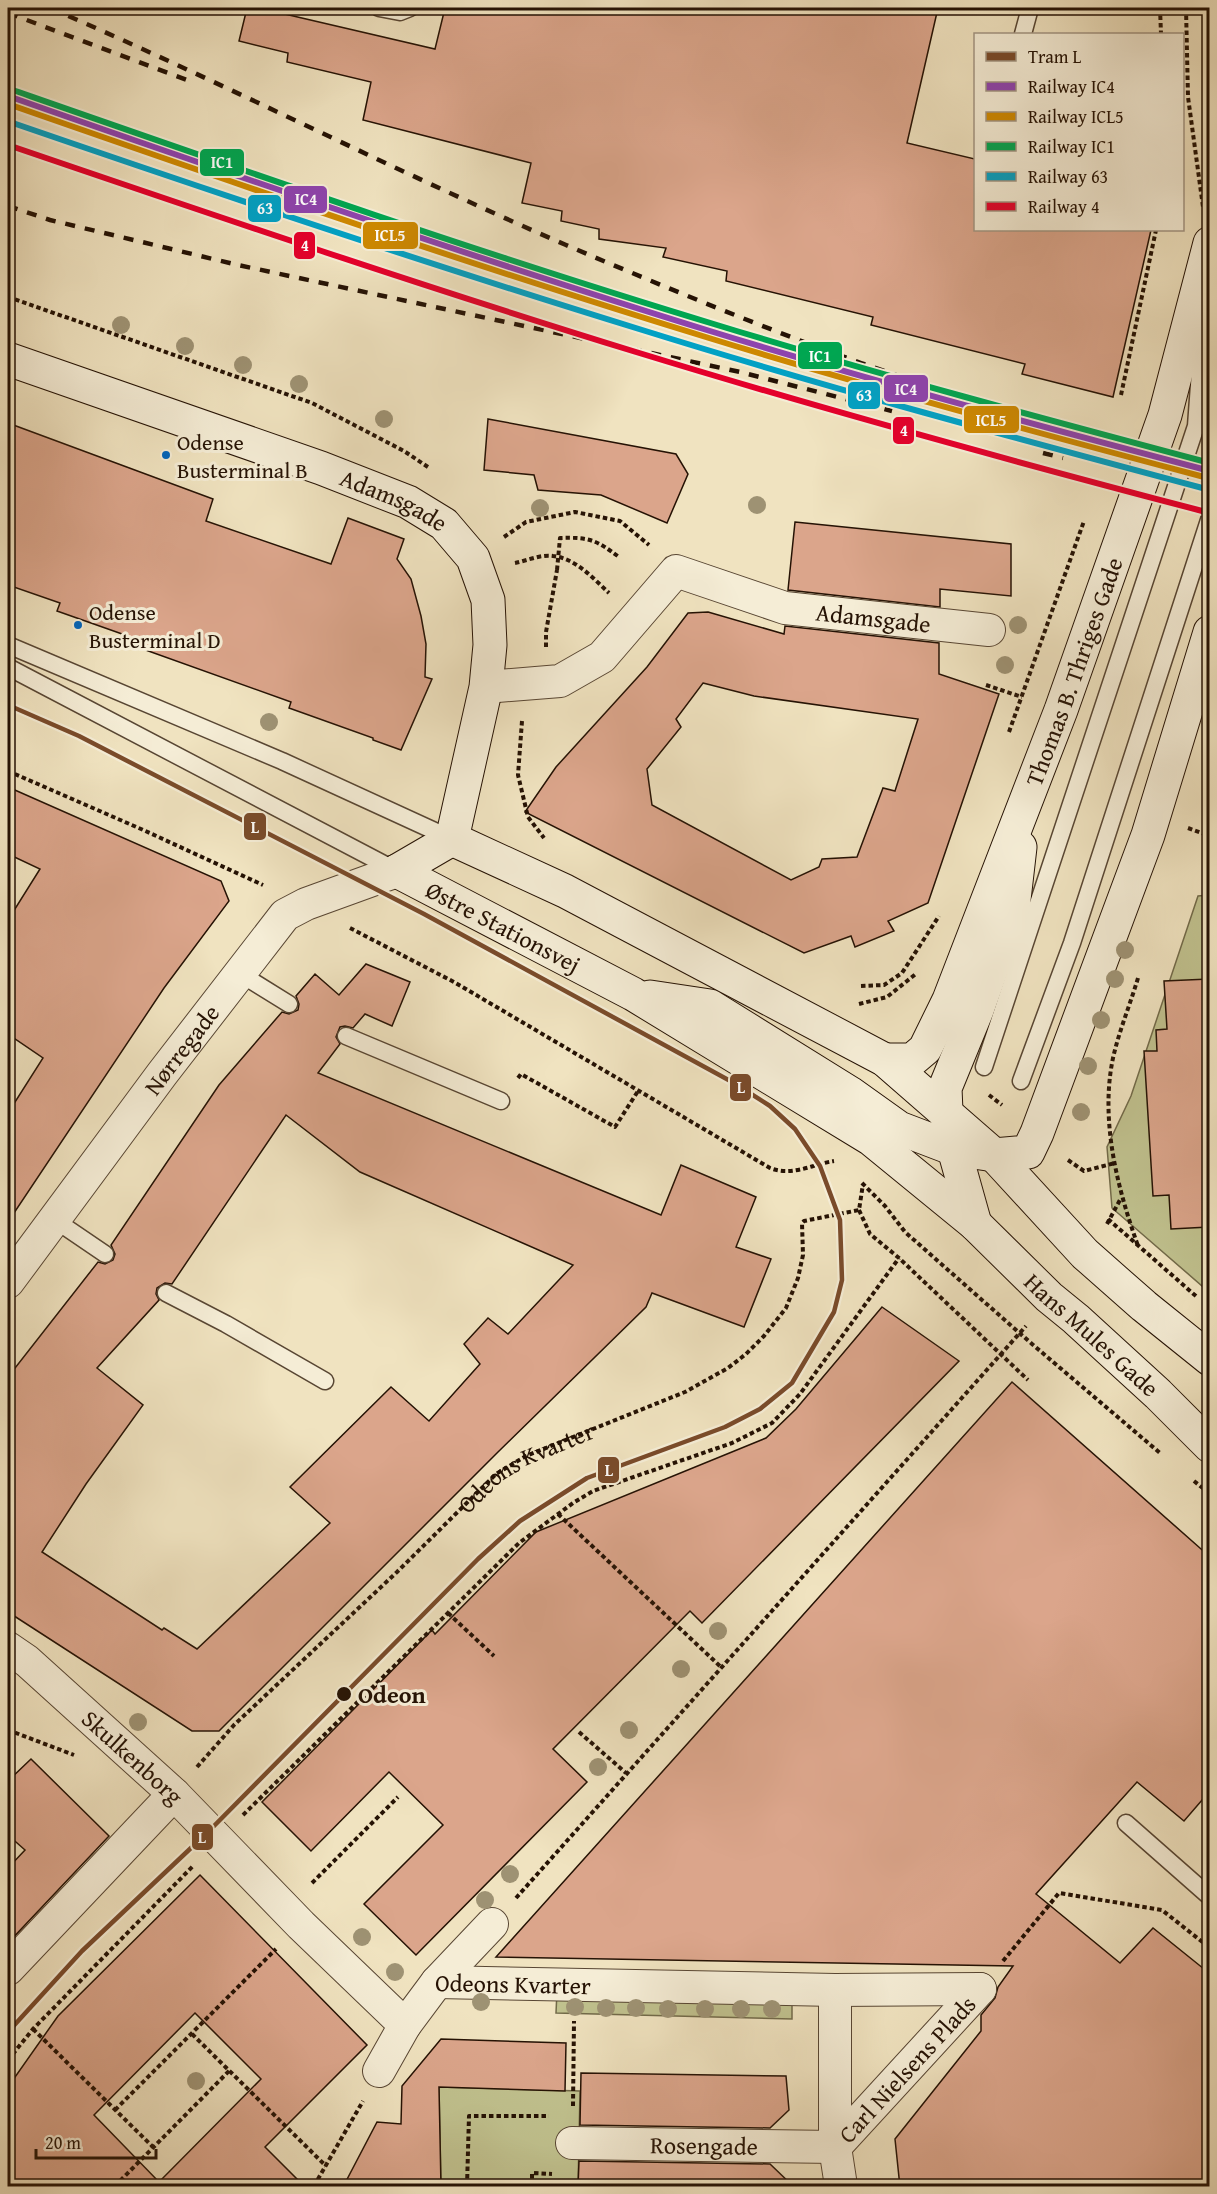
<svg xmlns="http://www.w3.org/2000/svg" width="1217" height="2194" viewBox="0 0 1217 2194" font-family="'Gentium Book Plus',serif">
	<style>
		.green { fill: #c0c18e; stroke: #726a49; stroke-width: 1.5 }
		.building { fill: #dba58b; stroke: #251204; stroke-width: 1.5; fill-rule: evenodd }
		.lines { fill: none; stroke-linecap: round; stroke-linejoin: round }
		.lane-casing { stroke: #584633; stroke-width: 19 }
		.street-casing { stroke: #584633; stroke-width: 34 }
		.secondary-casing { stroke: #251204; stroke-width: 35 }
		.path { stroke: #251204; stroke-width: 4; stroke-dasharray: 4.5 3; stroke-linecap: butt }
		.lane { stroke: #f5edd6; stroke-width: 16 }
		.street { stroke: #f5edd6; stroke-width: 32 }
		.secondary { stroke: #f5edd6; stroke-width: 33 }
		.rail { stroke: #251204; stroke-width: 4.5; stroke-dasharray: 10 10; stroke-linecap: butt }
		.path-bridge { stroke: #251204; stroke-width: 4; stroke-dasharray: 4.5 3; stroke-linecap: butt }
		.rail-1-casing { stroke: #f5edd6; stroke-width: 10 }
		.rail-2-casing { stroke: #f5edd6; stroke-width: 10 }
		.rail-3-casing { stroke: #f5edd6; stroke-width: 10 }
		.rail-4-casing { stroke: #f5edd6; stroke-width: 10 }
		.rail-5-casing { stroke: #f5edd6; stroke-width: 10 }
		.rail-1 { stroke: #8e44ad; stroke-width: 6 }
		.rail-2 { stroke: #cd8801; stroke-width: 6 }
		.rail-3 { stroke: #00a651; stroke-width: 6 }
		.rail-4 { stroke: #02a1c4; stroke-width: 6 }
		.rail-5 { stroke: #e4002b; stroke-width: 6 }
		.tram-1-casing { stroke: #f5edd6; stroke-width: 9 }
		.tram-1 { stroke: #7a4b2a; stroke-width: 4.5 }
		.tree { fill: #9e9273 }
		.bus-dot { fill: #0065bd; stroke: #f5edd6; stroke-width: 2 }
		.stop-dot { fill: #251204; stroke: #f5edd6; stroke-width: 2 }
		.labels { text-anchor: middle; dominant-baseline: central; stroke-width: 6; stroke-linejoin: round; paint-order: stroke }
		.bus-label { font-size: 22px; fill: #251204; stroke: #f5edd6; text-anchor: start }
		.street-label { font-size: 24px; fill: #251204; stroke: #f5edd6 }
		.stop-label { font-size: 24px; font-weight: bold; fill: #251204; stroke: #f5edd6; text-anchor: start }
		.line-badge { stroke: #f5edd6; stroke-width: 2 }
		.badge-label { font-size: 16px; text-anchor: middle; font-weight: bold; fill: #fff }
	</style>
	<rect width="100%" height="100%" fill="#f0e3c0"/>
	<filter id="stains"><feTurbulence type="fractalNoise" baseFrequency=".00333" numOctaves="4"/><feColorMatrix values="0 0 0 0 .2 0 0 0 0 .09 0 0 0 0 .02 0 0 0 .5 -.17"/></filter>
	<radialGradient id="worn" r=".72"><stop offset=".6" stop-color="#630" stop-opacity="0"/><stop offset="1" stop-color="#630" stop-opacity=".3"/></radialGradient>
	<g class="green">
		<polygon points="1209,895 1209,1292 1112,1208 1107,1147 1131,1096 1198,896"/>
		<polygon points="557,1991 792,1997 792,2019 556,2013"/>
		<polygon points="439,2087 580,2091 578,2186 441,2186"/>
	</g>
	<g class="building">
		<polygon points="247,8 259,8 435,49 445,8 938,8 907,143 975,159 975,230 1151,230 1113,397 1022,374 1025,364 871,325 873,317 726,281 727,271 663,257 666,248 599,239 599,229 561,221 562,211 522,203 531,163 363,120 371,82 287,62 288,53 239,41"/>
		<polygon points="488,419 676,454 688,474 667,523 601,495 538,490 534,475 484,470"/>
		<polygon points="8,423 213,499 206,521 331,564 348,518 404,539 397,559 411,579 421,616 426,644 425,677 432,679 401,750 373,740 373,738 289,708 291,702 140,648 142,641 57,611 60,603 8,585"/>
		<polygon points="795,522 1011,544 1011,596 940,589 940,607 788,590"/>
		<path d="M708,612L784,634L785,626L939,643V674L999,694L928,903L888,921L894,931L855,947L851,936L804,953L525,812L556,767L647,667L688,613ZM703,683L754,696L918,719L895,791L883,788L857,857L822,859L819,867L791,880L652,805L647,769L681,727L676,719Z"/>
		<polygon points="8,787 221,881 229,901 164,988 8,1222 8,1113 43,1058 8,1034 8,920 40,869 8,854"/>
		<path d="M366,964L410,982L392,1026L365,1014L353,1028L345,1026L340,1027L336,1037L340,1044L318,1073L661,1215L681,1165L756,1197L736,1247L771,1259L744,1327L652,1293L646,1307L498,1452L219,1731H192L8,1612V1377L98,1262L105,1264L113,1260L115,1254L111,1245L219,1085L282,1012L289,1014L298,1010L299,1004L296,996L315,974L339,995ZM286,1115L360,1172L573,1265L508,1334L488,1318L464,1344L480,1364L429,1421L391,1387L290,1487L330,1523L197,1649L164,1628L162,1630L42,1552L86,1484L143,1405L97,1368L159,1300L156,1294L157,1288L165,1283L172,1284Z"/>
		<polygon points="1209,979 1209,1227 1171,1229 1169,1195 1153,1196 1144,1051 1157,1051 1156,1030 1167,1029 1164,981"/>
		<polygon points="882,1307 959,1361 702,1623 690,1611 553,1749 587,1782 416,1955 364,1904 443,1825 389,1772 311,1851 262,1802 432,1630 435,1634 536,1532 766,1438 796,1409"/>
		<polygon points="1012,1382 1209,1556 1209,1792 1184,1821 1137,1782 1036,1894 1120,1963 1153,1928 1209,1973 1209,2187 900,2187 895,2139 981,2031 981,2015 995,1998 998,1987 1013,1966 496,1957"/>
		<polygon points="31,1759 109,1836 8,1943 8,1868 25,1850 8,1835 8,1781"/>
		<path d="M200,1875L367,2045L265,2147L305,2187H22L8,2172V2087L58,2016ZM195,2013L261,2079L159,2182L94,2115Z"/>
		<polygon points="441,2039 566,2043 565,2091 439,2087 441,2187 343,2187 377,2122 401,2124 402,2086"/>
		<polygon points="581,2073 786,2076 789,2110 770,2128 580,2125"/>
		<polygon points="579,2161 770,2164 794,2187 578,2187"/>
	</g>
	<g class="lines">
		<defs>
			<g id="lane">
				<polyline points="379,8 400,12 410,8"/>
				<polyline points="1023,34 1030,8"/>
				<polyline points="8,645 282,761 452,839"/>
				<polyline points="8,667 397,871"/>
				<polyline points="239,973 289,1004"/>
				<polyline points="346,1036 501,1101"/>
				<polyline points="984,1067 1196,426 1204,316"/>
				<polyline points="1021,1081 1072,943 1210,517"/>
				<polyline points="55,1220 105,1254"/>
				<polyline points="166,1293 226,1324 325,1381"/>
				<polyline points="1126,1823 1210,1897"/>
			</g>
			<g id="street">
				<path id="s2" d="M486,687L560,681L602,657L676,571L785,608L989,630"/>
				<path id="s3" d="M8,1282L162,1074L285,915L306,904L397,871"/>
				<path id="s4" d="M8,1648L27,1661L174,1794L301,1925L405,2025"/>
				<polyline points="8,1969 174,1794"/>
				<path id="s5" d="M437,1982L835,1990L980,1989"/>
				<polyline points="835,1990 835,2147 841,2186"/>
				<polyline points="379,2071 405,2025 437,1982 492,1924"/>
				<path id="s6" d="M572,2143L835,2147"/>
				<path id="s7" d="M835,2147L980,1989"/>
			</g>
			<g id="secondary">
				<path id="s8" d="M8,359L321,468L408,502L444,524L473,558L488,600L490,645L486,687L452,839L397,871"/>
				<polyline points="452,839 565,891 885,1060 994,1155 1085,1254 1144,1306 1210,1359"/>
				<path id="s9" d="M397,871L633,994L871,1139L975,1224L1049,1297L1076,1319L1158,1394L1210,1446"/>
				<polyline points="650,997 710,1006 850,1093 899,1128 954,1149 994,1155 1028,1152 1037,1133 1148,835 1210,632"/>
				<path id="s10" d="M885,1060H912L925,1049L949,1000L1061,710L1165,415L1210,243"/>
				<polyline points="975,1224 954,1149 946,1112 945,1088 977,1010 1013,908 1020,847"/>
			</g>
		</defs>
		<use href="#lane" class="lane-casing"/>
		<use href="#street" class="street-casing"/>
		<use href="#secondary" class="secondary-casing"/>
		<g class="path">
			<polyline points="1160,8 1161,34"/>
			<polyline points="1186,8 1188,97 1203,207"/>
			<polyline points="8,297 312,403 404,451 428,467"/>
			<polyline points="1121,395 1156,230"/>
			<polyline points="504,537 526,522 575,512 620,521 649,545"/>
			<path d="M515,563C526,561 541,554 553,556C575,558 593,578 609,593"/>
			<polyline points="546,647 546,632 557,570"/>
			<polyline points="986,685 1022,697"/>
			<polyline points="522,721 518,775 528,817 544,838"/>
			<polyline points="1009,732 1084,521"/>
			<polyline points="8,771 141,829 263,885"/>
			<polyline points="1188,828 1210,836"/>
			<path d="M350,928L454,982L770,1168C792,1177 813,1164 834,1161"/>
			<path d="M1138,978C1130,1005 1119,1031 1113,1058C1100,1120 1117,1187 1138,1246"/>
			<polyline points="861,986 884,985 902,973 939,916"/>
			<polyline points="859,1004 887,997 917,973"/>
			<polyline points="518,1078 521,1074 615,1127 638,1091"/>
			<polyline points="989,1095 1002,1105"/>
			<polyline points="1068,1160 1084,1171 1115,1163"/>
			<polyline points="862,1183 885,1206 905,1232 1032,1344 1160,1453"/>
			<polyline points="859,1210 870,1234 899,1258 1028,1380"/>
			<polyline points="1108,1219 1197,1297"/>
			<polyline points="1107,1224 1121,1198"/>
			<polyline points="1194,1481 1210,1494"/>
			<polyline points="558,1514 722,1668"/>
			<polyline points="448,1613 494,1656"/>
			<polyline points="8,1730 74,1755"/>
			<polyline points="579,1732 626,1773"/>
			<path id="s1" d="M197,1767L234,1725L397,1572L496,1474L526,1456L685,1392L728,1368L746,1354L764,1336L786,1308L798,1278L803,1255L802,1223L804,1221L859,1210L863,1184"/>
			<polyline points="243,1815 519,1543 573,1503 593,1491 732,1443 772,1423 800,1394 899,1258"/>
			<polyline points="312,1883 398,1797"/>
			<polyline points="516,1898 1026,1326"/>
			<polyline points="1003,1961 1059,1893 1162,1910 1210,1948"/>
			<polyline points="33,2029 153,2147"/>
			<polyline points="192,2034 326,2166"/>
			<polyline points="8,2060 33,2029 194,1865"/>
			<polyline points="573,2106 574,2021"/>
			<polyline points="115,2110 276,1949"/>
			<polyline points="115,2186 230,2070"/>
			<polyline points="314,2186 363,2101"/>
			<polyline points="467,2186 469,2116 549,2116"/>
			<polyline points="532,2186 532,2173 552,2174"/>
		</g>
		<use href="#lane" class="lane"/>
		<use href="#street" class="street"/>
		<use href="#secondary" class="secondary"/>
		<g class="rail">
			<path d="M50,8C231,86 406,177 587,254C677,292 769,330 861,363C976,403 1093,436 1210,470"/>
			<polyline points="8,13 195,83"/>
			<polyline points="8,206 50,220 238,265 740,372 892,411"/>
			<polyline points="1043,453 1063,458"/>
		</g>
		<path class="path-bridge" d="M557,570L560,538C590,537 596,540 619,557"/>
		<defs>
			<path id="rail-1" d="M8,96C241,178 474,258 710,331C875,382 1042,427 1210,471"/>
			<path id="rail-2" d="M8,104C240,185 473,266 709,338C874,389 1041,434 1208,478"/>
			<path id="rail-3" d="M10,89C245,171 479,253 717,325C880,375 1045,419 1210,463"/>
			<path id="rail-4" d="M10,122C219,194 428,264 639,329C828,388 1019,439 1210,490"/>
			<path id="rail-5" d="M8,145C216,216 425,287 636,352C825,410 1015,462 1206,512"/>
		</defs>
		<use href="#rail-1" class="rail-1-casing"/>
		<use href="#rail-2" class="rail-2-casing"/>
		<use href="#rail-3" class="rail-3-casing"/>
		<use href="#rail-4" class="rail-4-casing"/>
		<use href="#rail-5" class="rail-5-casing"/>
		<use href="#rail-1" class="rail-1"/>
		<use href="#rail-2" class="rail-2"/>
		<use href="#rail-3" class="rail-3"/>
		<use href="#rail-4" class="rail-4"/>
		<use href="#rail-5" class="rail-5"/>
		<defs>
			<polyline id="tram-1" points="8,705 79,736 424,914 734,1083 770,1106 795,1129 820,1166 840,1220 842,1280 834,1312 792,1383 760,1409 725,1427 587,1478 520,1521 478,1559 210,1830 82,1951 8,2032"/>
		</defs>
		<use href="#tram-1" class="tram-1-casing"/>
		<use href="#tram-1" class="tram-1"/>
	</g>
	<g class="tree">
		<circle cx="121" cy="325" r="9"/>
		<circle cx="185" cy="346" r="9"/>
		<circle cx="243" cy="365" r="9"/>
		<circle cx="299" cy="384" r="9"/>
		<circle cx="384" cy="419" r="9"/>
		<circle cx="757" cy="505" r="9"/>
		<circle cx="540" cy="508" r="9"/>
		<circle cx="1018" cy="625" r="9"/>
		<circle cx="1005" cy="665" r="9"/>
		<circle cx="269" cy="722" r="9"/>
		<circle cx="1125" cy="950" r="9"/>
		<circle cx="1115" cy="979" r="9"/>
		<circle cx="1101" cy="1020" r="9"/>
		<circle cx="1088" cy="1066" r="9"/>
		<circle cx="1081" cy="1112" r="9"/>
		<circle cx="718" cy="1631" r="9"/>
		<circle cx="681" cy="1669" r="9"/>
		<circle cx="138" cy="1722" r="9"/>
		<circle cx="629" cy="1730" r="9"/>
		<circle cx="598" cy="1767" r="9"/>
		<circle cx="510" cy="1874" r="9"/>
		<circle cx="485" cy="1900" r="9"/>
		<circle cx="362" cy="1937" r="9"/>
		<circle cx="395" cy="1972" r="9"/>
		<circle cx="481" cy="2002" r="9"/>
		<circle cx="575" cy="2007" r="9"/>
		<circle cx="606" cy="2008" r="9"/>
		<circle cx="636" cy="2008" r="9"/>
		<circle cx="668" cy="2009" r="9"/>
		<circle cx="705" cy="2009" r="9"/>
		<circle cx="741" cy="2009" r="9"/>
		<circle cx="772" cy="2009" r="9"/>
		<circle cx="196" cy="2081" r="9"/>
	</g>
	<g class="bus-dot">
		<circle cx="166" cy="455" r="5"/>
		<circle cx="78" cy="625" r="5"/>
	</g>
	<circle class="stop-dot" cx="344" cy="1694" r="8"/>
	<g class="labels">
		<g class="bus-label">
			<text x="177" y="442">Odense<tspan x="177" dy="28">Busterminal B</tspan></text>
			<text x="89" y="612">Odense<tspan x="89" dy="28">Busterminal D</tspan></text>
		</g>
		<g class="street-label">
			<text stroke="none"><textPath href="#s8" startOffset="411">Adamsgade</textPath></text>
			<text stroke="none"><textPath href="#s2" startOffset="440">Adamsgade</textPath></text>
			<text stroke="none"><textPath href="#s10" startOffset="450">Thomas B. Thriges Gade</textPath></text>
			<text stroke="none"><textPath href="#s9" startOffset="120">Østre Stationsvej</textPath></text>
			<text stroke="none"><textPath href="#s3" startOffset="290">Nørregade</textPath></text>
			<text stroke="none"><textPath href="#s9" startOffset="840">Hans Mules Gade</textPath></text>
			<text stroke="none"><textPath href="#s1" startOffset="448">Odeons Kvarter</textPath></text>
			<text stroke="none"><textPath href="#s4" startOffset="166">Skulkenborg</textPath></text>
			<text stroke="none"><textPath href="#s5" startOffset="76">Odeons Kvarter</textPath></text>
			<text stroke="none"><textPath href="#s7" startOffset="106">Carl Nielsens Plads</textPath></text>
			<text stroke="none"><textPath href="#s6" startOffset="132">Rosengade</textPath></text>
		</g>
		<g class="stop-label">
			<text x="358" y="1694">Odeon</text>
		</g>
	</g>
	<g class="line-badge">
		<rect x="199" y="148" width="46" height="29" rx="6" fill="#00a651"/>
		<rect x="283" y="185" width="45" height="29" rx="6" fill="#8e44ad"/>
		<rect x="247" y="194" width="35" height="29" rx="6" fill="#02a1c4"/>
		<rect x="362" y="221" width="57" height="29" rx="6" fill="#cd8801"/>
		<rect x="293" y="231" width="23" height="29" rx="6" fill="#e4002b"/>
		<rect x="797" y="341" width="46" height="29" rx="6" fill="#00a651"/>
		<rect x="883" y="374" width="46" height="29" rx="6" fill="#8e44ad"/>
		<rect x="847" y="381" width="34" height="29" rx="6" fill="#02a1c4"/>
		<rect x="963" y="405" width="57" height="29" rx="6" fill="#cd8801"/>
		<rect x="892" y="416" width="23" height="29" rx="6" fill="#e4002b"/>
		<rect x="243" y="812" width="24" height="29" rx="6" fill="#7a4b2a"/>
		<rect x="729" y="1073" width="23" height="29" rx="6" fill="#7a4b2a"/>
		<rect x="597" y="1456" width="23" height="28" rx="6" fill="#7a4b2a"/>
		<rect x="191" y="1823" width="23" height="28" rx="6" fill="#7a4b2a"/>
	</g>
	<g class="badge-label">
		<text x="222" y="168">IC1</text>
		<text x="306" y="205">IC4</text>
		<text x="265" y="214">63</text>
		<text x="390" y="241">ICL5</text>
		<text x="305" y="251">4</text>
		<text x="820" y="362">IC1</text>
		<text x="906" y="395">IC4</text>
		<text x="864" y="401">63</text>
		<text x="991" y="426">ICL5</text>
		<text x="904" y="436">4</text>
		<text x="255" y="833">L</text>
		<text x="741" y="1093">L</text>
		<text x="609" y="1476">L</text>
		<text x="202" y="1843">L</text>
	</g>
	<rect width="1217" height="2194" fill="none" stroke="#f0e3c0" stroke-width="30"/>
	<rect x="9" y="9" width="1199" height="2176" fill="none" stroke="#251204" stroke-width="3"/>
	<rect x="15" y="15" width="1187" height="2164" fill="none" stroke="#251204" stroke-width="1.5"/>
	<rect x="974" y="33" width="210" height="198" fill="#f5edd6" stroke="#a29582" stroke-width="1.5"/>
	<rect x="986" y="52" width="30" height="9" fill="#7a4b2a" stroke="#a29582" stroke-width="1.5"/>
	<text x="1028" y="63" font-size="18" fill="#251204">Tram L</text>
	<rect x="986" y="82" width="30" height="9" fill="#8e44ad" stroke="#a29582" stroke-width="1.5"/>
	<text x="1028" y="93" font-size="18" fill="#251204">Railway IC4</text>
	<rect x="986" y="112" width="30" height="9" fill="#cd8801" stroke="#a29582" stroke-width="1.5"/>
	<text x="1028" y="123" font-size="18" fill="#251204">Railway ICL5</text>
	<rect x="986" y="142" width="30" height="9" fill="#00a651" stroke="#a29582" stroke-width="1.5"/>
	<text x="1028" y="153" font-size="18" fill="#251204">Railway IC1</text>
	<rect x="986" y="172" width="30" height="9" fill="#02a1c4" stroke="#a29582" stroke-width="1.5"/>
	<text x="1028" y="183" font-size="18" fill="#251204">Railway 63</text>
	<rect x="986" y="202" width="30" height="9" fill="#e4002b" stroke="#a29582" stroke-width="1.5"/>
	<text x="1028" y="213" font-size="18" fill="#251204">Railway 4</text>
	<path d="M36 2149v9h120v-9" fill="none" stroke="#251204" stroke-width="3"/>
	<text x="45" y="2149" font-size="18" fill="#251204" stroke="#f5edd6" stroke-width="4.5" paint-order="stroke">20 m</text>
	<rect width="100%" height="100%" filter="url(#stains)"/>
	<rect width="100%" height="100%" fill="url(#worn)"/>
</svg>
